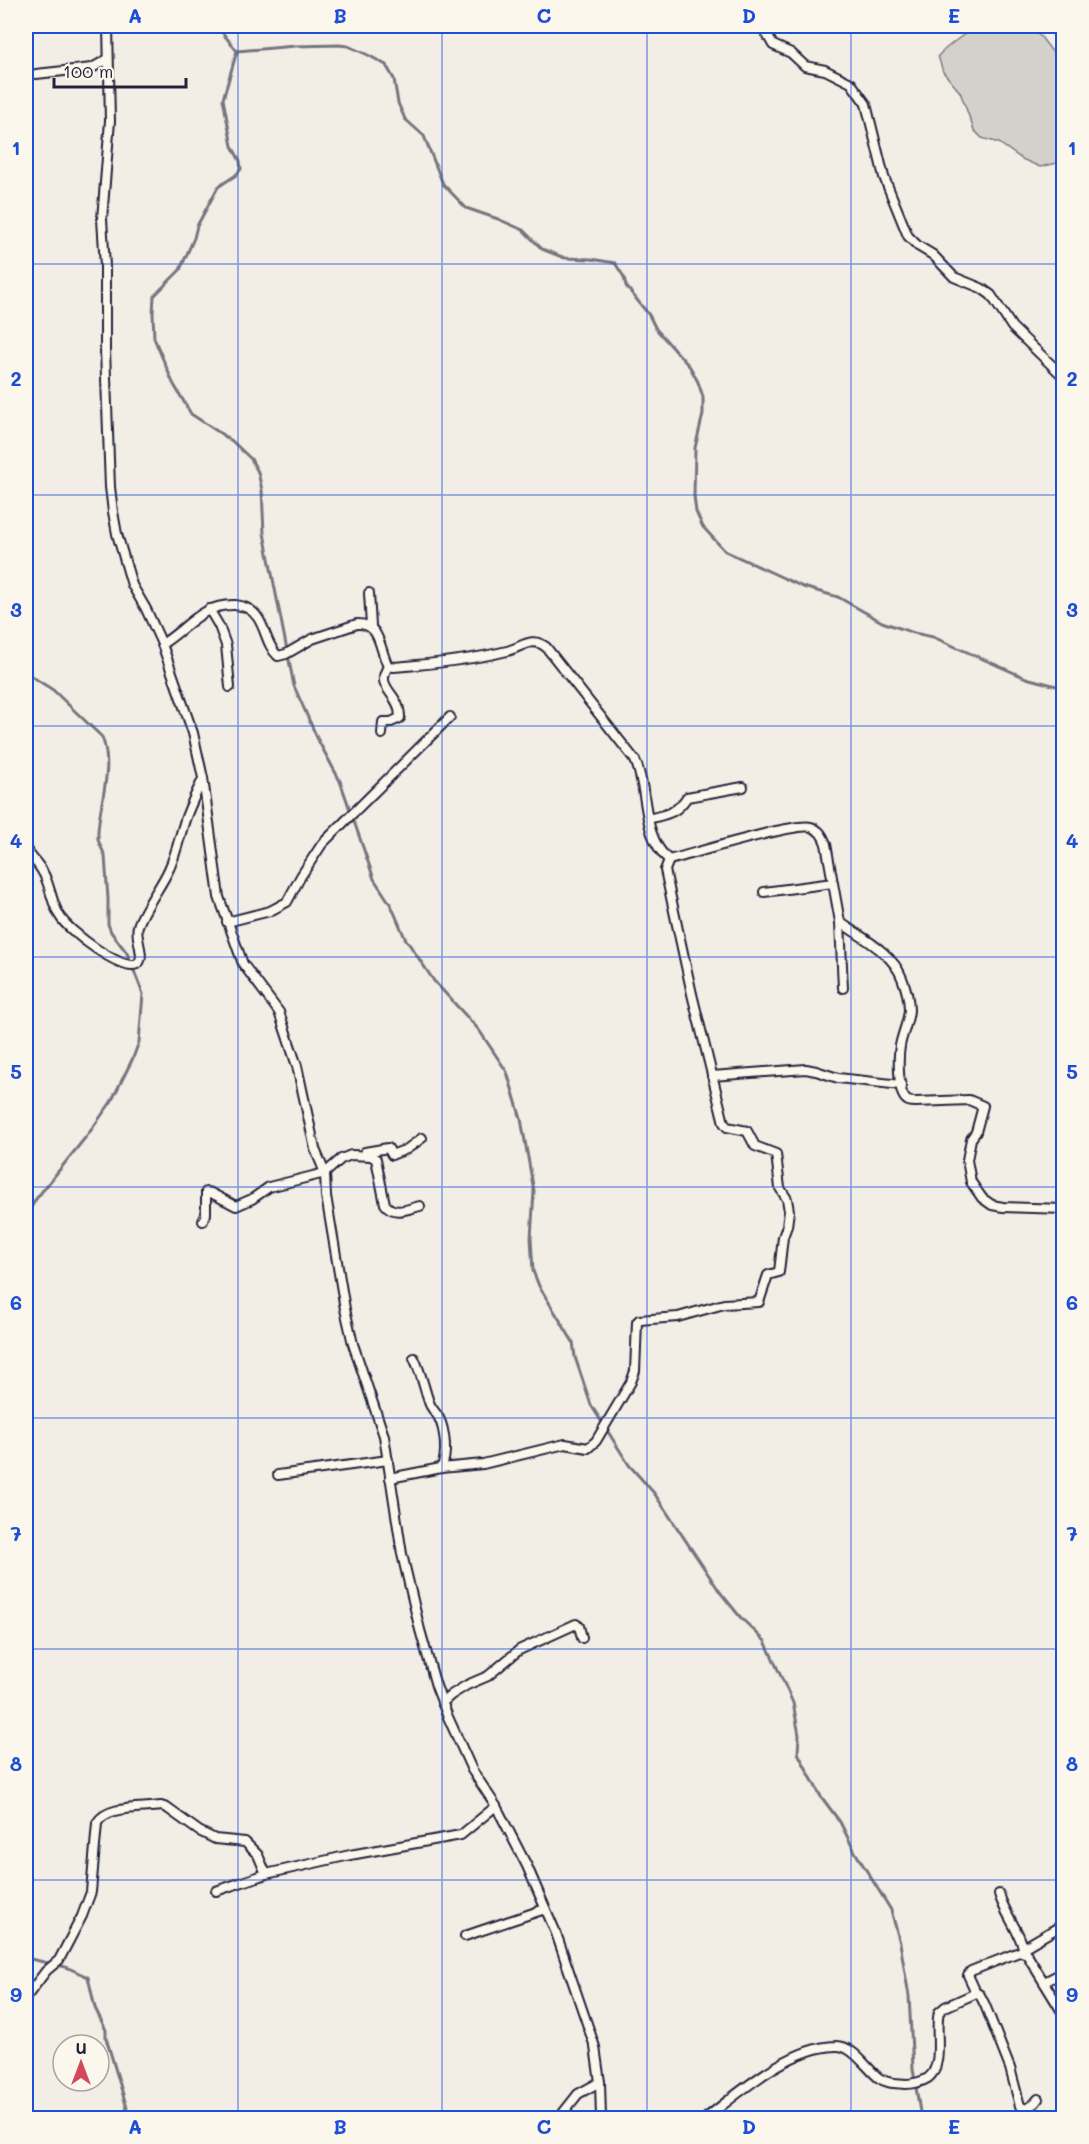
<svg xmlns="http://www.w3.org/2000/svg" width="1089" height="2144" viewBox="0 0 1089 2144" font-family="Mali,sans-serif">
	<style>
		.green { fill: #d4d1cc; stroke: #7b7a84; stroke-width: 1.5 }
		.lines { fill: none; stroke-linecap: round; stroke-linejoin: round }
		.stream { stroke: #76747f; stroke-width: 3 }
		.street-casing { stroke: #22223b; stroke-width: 12 }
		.street { stroke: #fbf7ec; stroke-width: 8 }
		.grid { fill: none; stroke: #1d4ed8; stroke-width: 1.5; stroke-opacity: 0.55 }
		.neatline { fill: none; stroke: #1d4ed8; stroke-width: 2 }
		.grid-label { font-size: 20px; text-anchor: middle; font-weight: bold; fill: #1d4ed8 }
	</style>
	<rect width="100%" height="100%" fill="#f2eee5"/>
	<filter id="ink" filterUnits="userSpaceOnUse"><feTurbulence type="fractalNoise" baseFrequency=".0167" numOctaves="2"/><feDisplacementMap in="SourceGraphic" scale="12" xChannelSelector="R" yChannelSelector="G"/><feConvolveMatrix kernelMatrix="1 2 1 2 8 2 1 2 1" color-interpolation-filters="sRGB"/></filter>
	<g filter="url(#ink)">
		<path class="green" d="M975,26H1028L1041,37L1063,66L1062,162L1040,167L1022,159L999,143L982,138L974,130L960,92L943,72L938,56C950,43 962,37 975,26Z"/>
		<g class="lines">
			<g class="stream">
				<polyline points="217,26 237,51 223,99 232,146 240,161 241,169 236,175 218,187 197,226 194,238 180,270 154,296 153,313 154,338 173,383 191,414 232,441 251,459 258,472 262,490 264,533 294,686 318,740 340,781 374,879 391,905 405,938 434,981 479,1030 507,1072 521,1119 534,1191 531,1238 533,1271 539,1286 573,1342 575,1357 591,1405 629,1465 654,1493 720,1592 741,1618 765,1641 793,1703 799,1735 798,1753 820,1795 840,1822 855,1852 891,1910 900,1943 909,1996 913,2069 921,2118"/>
				<polyline points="237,51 295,46 339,45 348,46 368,55 386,65 394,79 398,103 405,119 424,136 443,184 466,208 498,219 523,230 542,249 557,255 565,258 591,259 615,263 624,277 626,286 649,315 656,329 690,367 698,382 703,397 703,414 695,448 694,496 696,512 703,527 725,551 803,587 838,597 882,622 914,633 933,637 1026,678 1064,688"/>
				<polyline points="26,317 26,334"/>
				<path d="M26,669L31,676L53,690L102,737C114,768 100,800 98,831V840L105,856L108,899V924L111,932L127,953L143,994L139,1042L133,1058L111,1102L89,1133L36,1199L26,1216"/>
				<polyline points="26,1958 66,1967 88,1977 95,2008 106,2030 106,2038 127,2108 122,2118"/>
			</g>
			<defs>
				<g id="street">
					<polyline points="108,26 110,121 102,219 105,266 105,350 110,487 113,512 117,534 132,585 146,609 162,644 193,733 203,778 219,897 243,964 279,1012 297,1066 315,1149 325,1173 326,1196 345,1309 353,1344 384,1436 402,1554 420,1630 436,1686 448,1717 472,1770 496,1806 527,1866 556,1933 595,2047 600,2082 601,2118"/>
					<polyline points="762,26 773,45 791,53 805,66 825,70 851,83 866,104 884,177 908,236 918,246 933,255 954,277 981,288 991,295 1012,327 1064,377"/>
					<polyline points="36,74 92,68 108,59"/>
					<polyline points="369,593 371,626"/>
					<polyline points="209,609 219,626 226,645 230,687"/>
					<path d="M162,644C188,628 201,604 235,605C245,606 252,609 258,618C266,630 267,646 278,656L286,654L312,639L357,624C381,623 379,649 388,666L394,667C432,664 471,660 507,651C522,647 532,636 546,647L635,760C649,791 641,836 669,860L665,870L692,994L724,1123L727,1127L747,1131L755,1146L776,1154L780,1188L787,1199L789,1211L787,1226L783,1237L779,1272L768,1275L759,1302L724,1304L678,1317L639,1320L637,1322L635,1371L631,1382L596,1441L588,1448L565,1444L483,1464L441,1468"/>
					<path d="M382,734L383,722H391L400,718C400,698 387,694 384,681C383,675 386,670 388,666"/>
					<path d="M648,819C667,814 676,814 687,797L743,787"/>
					<path d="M26,849C32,859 42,867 46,879C51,891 53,907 61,918C69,931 122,972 137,964C147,958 134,937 138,926C144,908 161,887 169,869C177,852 180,834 186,817C191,804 197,791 203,779"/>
					<path d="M669,860C693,854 794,822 811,827C820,830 823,836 826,844L840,922C862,938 892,952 902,978C906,988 909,999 909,1010C908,1023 902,1034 900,1046C898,1057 898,1088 904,1097C907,1102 911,1102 916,1102L969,1100L983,1106L976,1132L971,1139L967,1160L971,1182L982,1198L992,1205L1003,1207L1064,1209"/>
					<polyline points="764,892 833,883"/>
					<polyline points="227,922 270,911 287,902 301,876 322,844 450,717"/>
					<polyline points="840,922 843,988"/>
					<polyline points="712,1076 806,1069 816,1071 838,1078 901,1085"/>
					<polyline points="365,1152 388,1148 392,1155 394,1154 407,1149 422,1138"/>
					<path d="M203,1221L206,1214V1192L211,1193L236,1206L252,1199L269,1187L325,1173L341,1159L351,1155L371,1156L376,1159L385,1204C394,1216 407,1209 420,1206"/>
					<polyline points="278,1475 388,1460"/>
					<path d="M390,1478L441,1468C448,1456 445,1430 439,1418C436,1412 431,1409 429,1402C424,1388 421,1372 414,1358"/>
					<polyline points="442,1703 451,1695 467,1685 488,1676 519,1650 576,1624 579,1626 582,1638"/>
					<polyline points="216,1891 266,1874"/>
					<path d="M999,1894C1005,1915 1021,1932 1024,1952"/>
					<polyline points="465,1936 545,1909"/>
					<polyline points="1023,1948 1064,1924"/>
					<polyline points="1044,1982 1064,1972"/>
					<polyline points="974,1991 980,1995 985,2005 1010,2068 1020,2106 1026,2109 1034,2104 1038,2099"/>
					<path d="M27,1996L46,1971L59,1960L82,1916L91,1892L97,1823C107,1805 141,1809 161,1806L167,1808L199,1831L215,1839L245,1842L258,1855L266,1874L350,1855L461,1835L496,1806"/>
					<polyline points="563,2113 578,2094 600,2082"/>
					<path d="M706,2118C741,2091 790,2047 836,2046C853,2045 867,2069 879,2078C887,2084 897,2083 906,2084C912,2084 922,2082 928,2078C945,2065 934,2029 939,2012L945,2007L974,1994V1988L968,1975L971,1971L1019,1952L1026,1953L1064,2015"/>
				</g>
			</defs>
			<use href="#street" class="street-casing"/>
			<use href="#street" class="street"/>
		</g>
	</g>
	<path class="grid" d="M238,26V2118M442,26V2118M647,26V2118M851,26V2118M26,264H1064M26,495H1064M26,726H1064M26,957H1064M26,1187H1064M26,1418H1064M26,1649H1064M26,1880H1064"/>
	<rect width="1089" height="2144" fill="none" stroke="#fbf7ec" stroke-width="66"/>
	<g transform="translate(81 2063)"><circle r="28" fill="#fbf7ec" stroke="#a4a2a5" stroke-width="1.5"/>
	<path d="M0-4.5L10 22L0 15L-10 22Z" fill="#d1495b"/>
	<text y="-9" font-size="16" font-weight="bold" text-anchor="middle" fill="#22223b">U</text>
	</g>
	<path d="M54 78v9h132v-9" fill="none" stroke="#22223b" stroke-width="3"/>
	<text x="63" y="78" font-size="18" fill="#22223b" stroke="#fbf7ec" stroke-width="4.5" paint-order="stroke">100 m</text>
	<rect x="33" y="33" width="1023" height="2078" class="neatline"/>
	<g class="grid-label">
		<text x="135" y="23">A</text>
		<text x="340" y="23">B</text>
		<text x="544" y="23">C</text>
		<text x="749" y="23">D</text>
		<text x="954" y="23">E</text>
		<text x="16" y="155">1</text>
		<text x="1072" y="155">1</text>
		<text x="16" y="386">2</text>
		<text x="1072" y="386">2</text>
		<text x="16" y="617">3</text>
		<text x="1072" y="617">3</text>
		<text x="16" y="848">4</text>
		<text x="1072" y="848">4</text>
		<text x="16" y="1079">5</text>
		<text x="1072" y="1079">5</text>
		<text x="16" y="1310">6</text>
		<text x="1072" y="1310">6</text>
		<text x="16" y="1541">7</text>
		<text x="1072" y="1541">7</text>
		<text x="16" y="1771">8</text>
		<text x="1072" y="1771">8</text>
		<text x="16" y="2002">9</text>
		<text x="1072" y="2002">9</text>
		<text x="135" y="2134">A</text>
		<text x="340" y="2134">B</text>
		<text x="544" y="2134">C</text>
		<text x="749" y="2134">D</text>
		<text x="954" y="2134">E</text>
	</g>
</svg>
